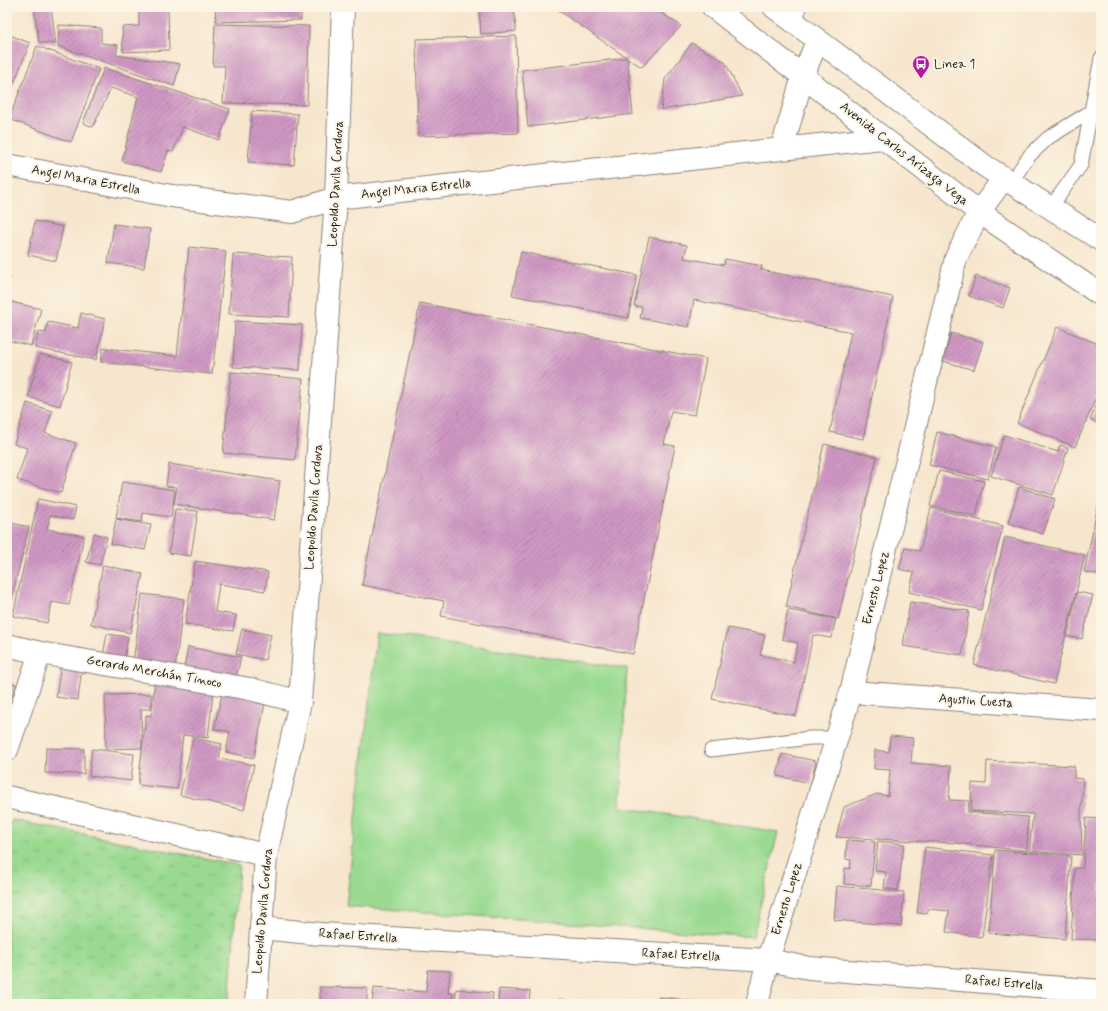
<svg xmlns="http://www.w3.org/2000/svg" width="1108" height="1011" viewBox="0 0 1108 1011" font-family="Mynerve,sans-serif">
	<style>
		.grass { fill: #99da90; stroke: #5a7b56 }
		.park { fill: url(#park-tufts); stroke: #5a7b56 }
		.building { fill: url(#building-hatch) }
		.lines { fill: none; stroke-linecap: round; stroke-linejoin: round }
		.lane-casing { stroke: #8a8175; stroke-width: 15 }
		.street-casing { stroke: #8a8175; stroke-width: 24 }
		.secondary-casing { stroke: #8a8175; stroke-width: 24 }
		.lane { stroke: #fff; stroke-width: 13 }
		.street { stroke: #fff; stroke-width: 22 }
		.secondary { stroke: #fff; stroke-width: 22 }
		.labels { text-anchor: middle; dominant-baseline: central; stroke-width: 4; stroke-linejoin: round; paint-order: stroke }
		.poi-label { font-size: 13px; fill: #1c1c1c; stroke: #fcf5e5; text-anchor: start }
		.street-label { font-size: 13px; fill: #1c1c1c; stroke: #fcf5e5 }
	</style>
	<defs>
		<pattern id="park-tufts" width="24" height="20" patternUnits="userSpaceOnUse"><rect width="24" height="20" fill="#99da90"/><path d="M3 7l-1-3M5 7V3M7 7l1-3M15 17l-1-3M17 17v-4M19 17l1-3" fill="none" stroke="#83ba7c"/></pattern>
		<pattern id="building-hatch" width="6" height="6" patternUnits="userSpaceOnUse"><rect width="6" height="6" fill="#d098c5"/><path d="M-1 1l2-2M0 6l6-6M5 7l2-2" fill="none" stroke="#a87b9f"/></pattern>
	</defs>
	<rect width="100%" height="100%" fill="#fcf5e5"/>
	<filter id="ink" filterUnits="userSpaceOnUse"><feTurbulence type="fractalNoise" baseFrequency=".025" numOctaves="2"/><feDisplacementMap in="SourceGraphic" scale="8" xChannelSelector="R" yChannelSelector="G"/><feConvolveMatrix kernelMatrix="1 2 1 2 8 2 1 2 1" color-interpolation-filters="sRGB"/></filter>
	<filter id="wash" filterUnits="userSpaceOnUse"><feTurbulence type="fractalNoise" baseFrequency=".012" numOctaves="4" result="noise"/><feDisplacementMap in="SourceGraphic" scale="16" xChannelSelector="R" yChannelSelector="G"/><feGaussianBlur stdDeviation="0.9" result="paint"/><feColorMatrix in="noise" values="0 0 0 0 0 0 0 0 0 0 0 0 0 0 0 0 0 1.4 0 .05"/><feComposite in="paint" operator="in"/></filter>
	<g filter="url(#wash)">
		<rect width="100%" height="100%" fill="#f7e6ce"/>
		<polygon class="grass" points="377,633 627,668 620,807 778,832 753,937 346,906"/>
		<polygon class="park" points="12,820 239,865 229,1004 7,1004 7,832"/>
		<g id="blocks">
			<g class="building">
				<polygon points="34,7 51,7 56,44 39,42"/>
				<polygon points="168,7 169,50 123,52 122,27 139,26 139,9"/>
				<polygon points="215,7 301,7 301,20 216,22"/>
				<polygon points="479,7 514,7 516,31 481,34"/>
				<polygon points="560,7 652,7 681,26 642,67 627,58 633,114 528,127 522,70 627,58 558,10"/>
				<polygon points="215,24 309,26 307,105 223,103 225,66 213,66"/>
				<polygon points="59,25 101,28 101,43 118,45 116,55 180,64 174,86 58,46"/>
				<polygon points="7,34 30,43 7,100"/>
				<polygon points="516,36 518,133 418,136 416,39"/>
				<polygon points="692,43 725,62 742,96 661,110 665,79"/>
				<polygon points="37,46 99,69 71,142 9,119"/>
				<polygon points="104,68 230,109 219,140 183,127 173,152 168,151 161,172 122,161 138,97 111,88 93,127 83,123"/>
				<polygon points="252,111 298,114 294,165 248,162"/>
				<polygon points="35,221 63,227 56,261 28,255"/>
				<polygon points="114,224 150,229 144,268 108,263"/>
				<polygon points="649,237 687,245 684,258 724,265 725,259 762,266 761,270 893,297 863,439 830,432 851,332 694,300 689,327 640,318 642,307 634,306"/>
				<polygon points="189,247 226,251 212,374 101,362 103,348 177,356"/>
				<polygon points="521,252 637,275 628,318 512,295"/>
				<polygon points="233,254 292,257 289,317 229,314"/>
				<polygon points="7,276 11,278 7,287"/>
				<polygon points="976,276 1010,288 1003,308 969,296"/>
				<polygon points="7,301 41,309 31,346 7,340"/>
				<polygon points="420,303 706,359 695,415 671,411 664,444 675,446 633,654 441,616 444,601 362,585"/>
				<polygon points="81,313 105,319 96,360 35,348 38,332 46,333 48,322 78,328"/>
				<polygon points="235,321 302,325 300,370 233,367"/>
				<polygon points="1057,327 1101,345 1101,386 1075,447 1017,423"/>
				<polygon points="951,333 983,342 974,370 943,361"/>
				<polygon points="40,354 72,362 60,406 28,397"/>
				<polygon points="231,372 303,379 295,460 223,453"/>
				<polygon points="1101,395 1101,425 1090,420"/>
				<polygon points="27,403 52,411 45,433 76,443 61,493 17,480 27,448 14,444"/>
				<polygon points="937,432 996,447 988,479 929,465"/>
				<polygon points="1004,435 1058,452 1060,445 1068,448 1053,495 991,476"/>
				<polygon points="824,444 877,457 838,619 786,607"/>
				<polygon points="169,464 280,481 274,520 174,504 177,487 166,486"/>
				<polygon points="939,471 984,481 976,516 930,506"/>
				<polygon points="122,482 175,490 171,517 143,513 142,522 116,518"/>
				<polygon points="1019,487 1055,499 1043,534 1008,523"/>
				<polygon points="38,499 76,507 73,520 50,515 47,529 84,536 69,605 52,602 47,623 13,616"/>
				<polygon points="1099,501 1101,501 1101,575 1084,572"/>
				<polygon points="931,508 1003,526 981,610 909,592 914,573 899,569 905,548 920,551"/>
				<polygon points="175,509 198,511 191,556 169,553"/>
				<polygon points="116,519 151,525 145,550 111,544"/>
				<polygon points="7,522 29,527 8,612 7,612"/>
				<polygon points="94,533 107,537 100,565 86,562"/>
				<polygon points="1005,537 1085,555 1054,684 974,665"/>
				<polygon points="195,561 268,572 265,591 219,584 215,612 236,615 233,631 185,624"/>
				<polygon points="103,565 143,574 130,633 91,624"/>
				<polygon points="1077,592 1093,595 1082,639 1067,636"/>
				<polygon points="142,594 184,599 175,669 133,664"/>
				<polygon points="910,602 969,611 962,655 903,646"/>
				<polygon points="788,610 836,619 831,638 813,635 796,716 712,699 728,628 765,635 760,655 794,662 798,643 782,639"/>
				<polygon points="242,629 271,635 265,660 236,654"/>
				<polygon points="107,634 128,637 124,660 103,656"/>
				<polygon points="188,647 241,657 236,678 184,668"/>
				<polygon points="61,664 82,667 78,700 56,697"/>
				<polygon points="155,680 214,686 208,738 183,735 177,789 138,785 146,715 151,716"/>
				<polygon points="7,681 17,685 7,707"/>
				<polygon points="223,689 266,698 254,758 226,752 230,732 214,729"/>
				<polygon points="151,694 151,709 141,709 142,748 106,749 105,695"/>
				<polygon points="890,736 913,738 911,763 951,766 949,800 969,801 968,812 1028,817 1027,851 956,843 836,837 844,807 877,794 888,796 890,770 874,769 875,750 889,752"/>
				<polygon points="193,738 222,744 219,758 254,765 244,810 180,795"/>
				<polygon points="46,748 84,749 84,774 45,773"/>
				<polygon points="92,749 134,754 131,781 89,776"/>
				<polygon points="782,754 816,761 811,783 777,776"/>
				<polygon points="987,761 1074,766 1074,778 1083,779 1081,815 1082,855 1029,851 1033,814 971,811 972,783 986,784"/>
				<polygon points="1086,818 1101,819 1101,940 1071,939 1075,868 1083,868"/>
				<polygon points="847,840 875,842 871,886 844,884 845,868 850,869 851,860 846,859"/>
				<polygon points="878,841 904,844 898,890 884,888 886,872 875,871"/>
				<polygon points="925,847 993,855 982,937 946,932 949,911 928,909 927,914 917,913"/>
				<polygon points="995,850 1071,856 1065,939 989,933"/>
				<polygon points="837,886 904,892 901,926 834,920"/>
				<polygon points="428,970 450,971 448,993 453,993 452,1004 372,1004 374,988 426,992"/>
				<polygon points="320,987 367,988 367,1004 320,1004"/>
				<polygon points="456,989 493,993 492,1004 455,1004"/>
				<polygon points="499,989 530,991 529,1004 498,1004"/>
				<polygon points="659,997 707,1003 707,1004 658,1004"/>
				<polygon points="559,1000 607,1003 607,1004 559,1004"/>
			</g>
		</g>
	</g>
	<g filter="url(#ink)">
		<use href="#blocks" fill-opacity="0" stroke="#8a8175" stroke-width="1"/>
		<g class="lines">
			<defs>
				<g id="lane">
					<polyline points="797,24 799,7"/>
					<polyline points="1011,182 1030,155 1048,138 1090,112"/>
					<polyline points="1051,207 1081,165 1101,58"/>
					<polyline points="711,750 810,738 837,738"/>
				</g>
				<g id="street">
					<polyline points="782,148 803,76 817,41"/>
					<polyline points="7,165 172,196 292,212 336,198 882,138"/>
					<polyline points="7,645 40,653 250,689 300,702"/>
					<polyline points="851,692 1101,710"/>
					<polyline points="7,750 40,653"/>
					<polyline points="7,797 266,855"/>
					<polyline points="261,928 321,934 768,960 809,968 1101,991"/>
					<polyline points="256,1004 266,855 300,702 336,198 343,7"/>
					<polyline points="757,1004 768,960 851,692 956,258 979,212 1004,178"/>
				</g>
				<g id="secondary">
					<polyline points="713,7 979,212 1101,295"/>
					<polyline points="774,7 985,166 1101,240"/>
				</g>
			</defs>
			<use href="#lane" class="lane-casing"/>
			<use href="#street" class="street-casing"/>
			<use href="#secondary" class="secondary-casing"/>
			<use href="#lane" class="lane"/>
			<use href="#street" class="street"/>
			<use href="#secondary" class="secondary"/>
		</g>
	</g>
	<defs>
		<symbol id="bus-pin" viewBox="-11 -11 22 30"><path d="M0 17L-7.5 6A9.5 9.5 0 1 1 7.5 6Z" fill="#b5179e" stroke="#fcf5e5"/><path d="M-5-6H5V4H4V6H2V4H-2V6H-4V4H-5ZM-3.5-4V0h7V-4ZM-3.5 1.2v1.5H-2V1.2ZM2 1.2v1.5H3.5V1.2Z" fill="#fff"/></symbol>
	</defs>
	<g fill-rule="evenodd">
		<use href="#bus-pin" x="911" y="54" width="20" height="27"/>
	</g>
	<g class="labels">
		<g class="poi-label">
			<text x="934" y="64">Linea 1</text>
		</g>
		<g class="street-label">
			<text transform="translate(904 154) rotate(38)">Avenida Carlos Arízaga Vega</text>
			<text transform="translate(86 180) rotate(11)">Angel Maria Estrella</text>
			<text transform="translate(336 184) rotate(-87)">Leopoldo Davila Cordova</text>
			<text transform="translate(416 189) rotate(-6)">Angel Maria Estrella</text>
			<text transform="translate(314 507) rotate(-86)">Leopoldo Davila Cordova</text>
			<text transform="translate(876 588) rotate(-76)">Ernesto Lopez</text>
			<text transform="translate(154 672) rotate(10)">Gerardo Merchán Tinoco</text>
			<text transform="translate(976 701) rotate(4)">Agustin Cuesta</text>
			<text transform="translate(787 899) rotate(-73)">Ernesto Lopez</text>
			<text transform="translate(263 911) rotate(-85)">Leopoldo Davila Cordova</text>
			<text transform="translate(358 936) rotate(4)">Rafael Estrella</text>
			<text transform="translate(681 955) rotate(3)">Rafael Estrella</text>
			<text transform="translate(1004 983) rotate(5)">Rafael Estrella</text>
		</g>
	</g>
	<rect width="1108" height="1011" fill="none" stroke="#fcf5e5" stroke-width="24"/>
</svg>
